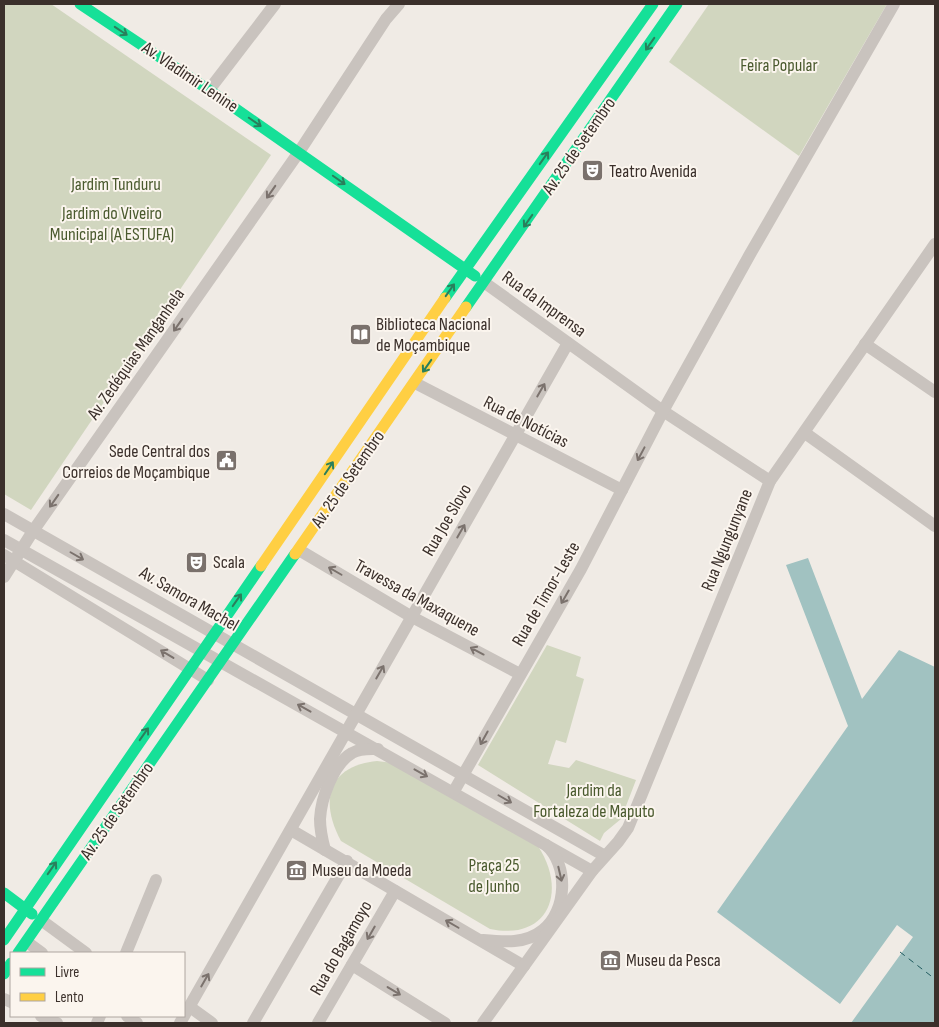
<svg xmlns="http://www.w3.org/2000/svg" width="939" height="1027" viewBox="0 0 939 1027" font-family="'Sofia Sans Condensed',sans-serif">
	<style>
		.green { fill: #d1d6bf }
		.water { fill: #a1c2c1 }
		.lines { fill: none; stroke-linecap: round; stroke-linejoin: round }
		.ferry { stroke: #1f5a5e; stroke-width: 1; stroke-dasharray: 6 5; stroke-linecap: butt }
		.street { stroke: #c9c3be; stroke-width: 12 }
		.fast { stroke: #16e098; stroke-width: 11 }
		.slow { stroke: #ffcf43; stroke-width: 11 }
		.oneway { stroke: #2a7f5c }
		.oneway2 { stroke: #7b726d }
		.labels { text-anchor: middle; dominant-baseline: central; stroke-width: 4; stroke-linejoin: round; paint-order: stroke }
		.park-label { font-size: 18px; fill: #4a5a2e; stroke: #fbf5ee }
		.street-label { font-size: 18px; fill: #3b302b; stroke: #fbf5ee }
		.poi-label { font-size: 18px; fill: #3b302b; stroke: #fbf5ee; text-anchor: start }
	</style>
	<rect width="100%" height="100%" fill="#f0ebe5"/>
	<g class="green">
		<polygon points="4,4 51,4 271,155 31,510 4,494"/>
		<polygon points="709,4 887,4 799,156 669,62"/>
		<polygon points="547,645 581,657 576,676 584,679 566,743 556,740 548,764 569,768 576,760 636,780 621,819 604,833 600,841 478,765"/>
		<path d="M377,761L393,763L538,846C568,892 548,941 490,929L341,841C319,800 328,766 377,761Z"/>
	</g>
	<polygon class="water" points="808,558 862,699 899,650 935,667 935,1023 851,1023 913,937 897,925 840,1004 717,912 848,726 786,565"/>
	<g class="lines">
		<polyline class="ferry" points="900,952 935,979"/>
		<g class="street">
			<polyline points="209,90 275,4"/>
			<polyline points="485,283 663,411 770,481"/>
			<polyline points="865,344 935,392"/>
			<polyline points="415,383 622,490"/>
			<polyline points="805,433 935,526"/>
			<polyline points="4,514 605,856"/>
			<polyline points="4,540 592,871"/>
			<polyline points="299,550 412,617 520,674"/>
			<polyline points="4,555 208,680"/>
			<polyline points="4,577 33,531 299,152 386,19 399,4"/>
			<polyline points="454,791 581,569 663,411 749,256 894,4"/>
			<polyline points="291,830 524,966"/>
			<path d="M325,850C322,839 320,830 320,819C321,799 333,764 352,753C360,748 369,749 378,749"/>
			<polyline points="41,920 86,953"/>
			<path d="M483,940C504,942 526,944 543,930C567,911 569,865 546,845"/>
			<polyline points="27,942 42,953"/>
			<polyline points="126,953 156,880"/>
			<polyline points="352,965 445,1023"/>
			<polyline points="4,999 11,1002"/>
			<polyline points="190,1007 212,1023"/>
			<polyline points="41,1016 57,1023"/>
			<polyline points="127,1016 137,1023"/>
			<polyline points="97,1023 100,1016"/>
			<polyline points="180,1023 568,343"/>
			<polyline points="253,1023 347,861"/>
			<polyline points="318,1023 395,891"/>
			<polyline points="483,1023 592,871 618,842 628,828 770,481 935,244"/>
		</g>
		<g class="fast">
			<polyline points="80,4 209,90 475,276"/>
			<polyline points="445,298 653,4"/>
			<polyline points="466,307 677,4"/>
			<polyline points="4,893 32,914"/>
			<polyline points="4,940 261,566"/>
			<polyline points="18,953 295,554"/>
			<polyline points="4,974 11,963"/>
		</g>
		<g class="slow">
			<polyline points="295,554 466,307"/>
			<polyline points="261,566 445,298"/>
		</g>
	</g>
	<defs><path id="oneway-shaft" d="M-6 0H5M1.5-3L5.5 0L1.5 3" fill="none" stroke-width="1.6" stroke-linecap="round" stroke-linejoin="round" transform="scale(1.25)"/></defs>
	<g class="oneway">
		<use href="#oneway-shaft" transform="translate(121 31) rotate(34)"/>
		<use href="#oneway-shaft" transform="translate(650 44) rotate(125)"/>
		<use href="#oneway-shaft" transform="translate(255 122) rotate(35)"/>
		<use href="#oneway-shaft" transform="translate(544 158) rotate(-55)"/>
		<use href="#oneway-shaft" transform="translate(339 180) rotate(35)"/>
		<use href="#oneway-shaft" transform="translate(528 221) rotate(125)"/>
		<use href="#oneway-shaft" transform="translate(450 290) rotate(-55)"/>
		<use href="#oneway-shaft" transform="translate(427 366) rotate(125)"/>
		<use href="#oneway-shaft" transform="translate(329 468) rotate(-56)"/>
		<use href="#oneway-shaft" transform="translate(237 600) rotate(-55)"/>
		<use href="#oneway-shaft" transform="translate(144 734) rotate(-55)"/>
		<use href="#oneway-shaft" transform="translate(52 868) rotate(-55)"/>
	</g>
	<g class="oneway2">
		<use href="#oneway-shaft" transform="translate(271 192) rotate(125)"/>
		<use href="#oneway-shaft" transform="translate(178 325) rotate(125)"/>
		<use href="#oneway-shaft" transform="translate(541 390) rotate(-60)"/>
		<use href="#oneway-shaft" transform="translate(641 454) rotate(118)"/>
		<use href="#oneway-shaft" transform="translate(54 501) rotate(125)"/>
		<use href="#oneway-shaft" transform="translate(461 531) rotate(-60)"/>
		<use href="#oneway-shaft" transform="translate(77 556) rotate(30)"/>
		<use href="#oneway-shaft" transform="translate(335 571) rotate(-150)"/>
		<use href="#oneway-shaft" transform="translate(565 597) rotate(120)"/>
		<use href="#oneway-shaft" transform="translate(477 651) rotate(-152)"/>
		<use href="#oneway-shaft" transform="translate(167 654) rotate(-149)"/>
		<use href="#oneway-shaft" transform="translate(380 672) rotate(-60)"/>
		<use href="#oneway-shaft" transform="translate(304 708) rotate(-151)"/>
		<use href="#oneway-shaft" transform="translate(484 738) rotate(119)"/>
		<use href="#oneway-shaft" transform="translate(421 773) rotate(29)"/>
		<use href="#oneway-shaft" transform="translate(505 799) rotate(30)"/>
		<use href="#oneway-shaft" transform="translate(560 874) rotate(77)"/>
		<use href="#oneway-shaft" transform="translate(452 924) rotate(-150)"/>
		<use href="#oneway-shaft" transform="translate(371 933) rotate(120)"/>
		<use href="#oneway-shaft" transform="translate(205 980) rotate(-60)"/>
		<use href="#oneway-shaft" transform="translate(394 991) rotate(31)"/>
	</g>
	<defs>
		<symbol id="theatre-square" viewBox="-11 -11 22 22"><rect x="-9" y="-9" width="18" height="18" rx="4" fill="#7a716c" stroke="#fbf5ee"/><path d="M-5-5.5Q0-4 5-5.5V0Q5 5 0 6Q-5 5-5 0ZM-3.3-2.5H-1v1.5H-3.3ZM1-2.5H3.3v1.5H1ZM-2.8 1Q0 5.5 2.8 1Z" fill="#fff"/></symbol>
		<symbol id="library-square" viewBox="-11 -11 22 22"><rect x="-9" y="-9" width="18" height="18" rx="4" fill="#7a716c" stroke="#fbf5ee"/><path d="M-6-4Q-3-5.5-.7-3.5V5Q-3 3-6 4ZM6-4Q3-5.5 .7-3.5V5Q3 3 6 4Z" fill="#fff"/></symbol>
		<symbol id="civic-square" viewBox="-11 -11 22 22"><rect x="-9" y="-9" width="18" height="18" rx="4" fill="#7a716c" stroke="#fbf5ee"/><path d="M-.6-6.5H3V-4.5H.6V-3L4-1V1h2V6H-6V1h2V-1L-.6-3ZM-1.2 2.5V6h2.4V2.5Z" fill="#fff"/></symbol>
		<symbol id="museum-square" viewBox="-11 -11 22 22"><rect x="-9" y="-9" width="18" height="18" rx="4" fill="#7a716c" stroke="#fbf5ee"/><path d="M0-6L6-3V-2H-6V-3ZM-5-1h2V3h-2ZM-1-1h2V3h-2ZM3-1h2V3H3ZM-6 4H6V6H-6Z" fill="#fff"/></symbol>
	</defs>
	<g fill-rule="evenodd">
		<use href="#theatre-square" x="580" y="158" width="25" height="25"/>
		<use href="#library-square" x="348" y="322" width="25" height="25"/>
		<use href="#civic-square" x="214" y="448" width="25" height="25"/>
		<use href="#theatre-square" x="184" y="550" width="25" height="25"/>
		<use href="#museum-square" x="284" y="858" width="25" height="25"/>
		<use href="#museum-square" x="598" y="948" width="25" height="25"/>
	</g>
	<g class="labels">
		<g class="park-label">
			<text x="779" y="65">Feira Popular</text>
			<text x="116" y="184">Jardim Tunduru</text>
			<text x="112" y="213">Jardim do Viveiro<tspan x="112" dy="21">Municipal (A ESTUFA)</tspan></text>
			<text x="594" y="790">Jardim da<tspan x="594" dy="21">Fortaleza de Maputo</tspan></text>
			<text x="494" y="865">Praça 25<tspan x="494" dy="21">de Junho</tspan></text>
		</g>
		<g class="street-label">
			<text transform="translate(190 77) rotate(34)">Av. Vladimir Lenine</text>
			<text transform="translate(579 146) rotate(-55)">Av. 25 de Setembro</text>
			<text transform="translate(544 304) rotate(36)">Rua da Imprensa</text>
			<text transform="translate(136 354) rotate(-55)">Av. Zedéquias Manganhela</text>
			<text transform="translate(526 422) rotate(27)">Rua de Notícias</text>
			<text transform="translate(348 479) rotate(-55)">Av. 25 de Setembro</text>
			<text transform="translate(447 520) rotate(-60)">Rua Joe Slovo</text>
			<text transform="translate(727 540) rotate(-68)">Rua Ngungunyane</text>
			<text transform="translate(546 594) rotate(-60)">Rua de Timor-Leste</text>
			<text transform="translate(417 598) rotate(29)">Travessa da Maxaquene</text>
			<text transform="translate(189 599) rotate(30)">Av. Samora Machel</text>
			<text transform="translate(117 811) rotate(-55)">Av. 25 de Setembro</text>
			<text transform="translate(341 948) rotate(-60)">Rua do Bagamoyo</text>
		</g>
		<g class="poi-label">
			<text x="609" y="171">Teatro Avenida</text>
			<text x="376" y="324">Biblioteca Nacional<tspan x="376" dy="21">de Moçambique</tspan></text>
			<text x="210" y="451" text-anchor="end">Sede Central dos<tspan x="210" dy="21">Correios de Moçambique</tspan></text>
			<text x="213" y="562">Scala</text>
			<text x="312" y="870">Museu da Moeda</text>
			<text x="626" y="960">Museu da Pesca</text>
		</g>
	</g>
	<rect width="939" height="1027" fill="none" stroke="#3b302b" stroke-width="10"/>
	<rect x="10" y="952" width="175" height="65" fill="#fbf5ee" stroke="#aea6a0"/>
	<rect x="20" y="968" width="25" height="8" fill="#16e098" stroke="#aea6a0"/>
	<text x="55" y="977" font-size="15" fill="#3b302b">Livre</text>
	<rect x="20" y="993" width="25" height="8" fill="#ffcf43" stroke="#aea6a0"/>
	<text x="55" y="1002" font-size="15" fill="#3b302b">Lento</text>
</svg>
